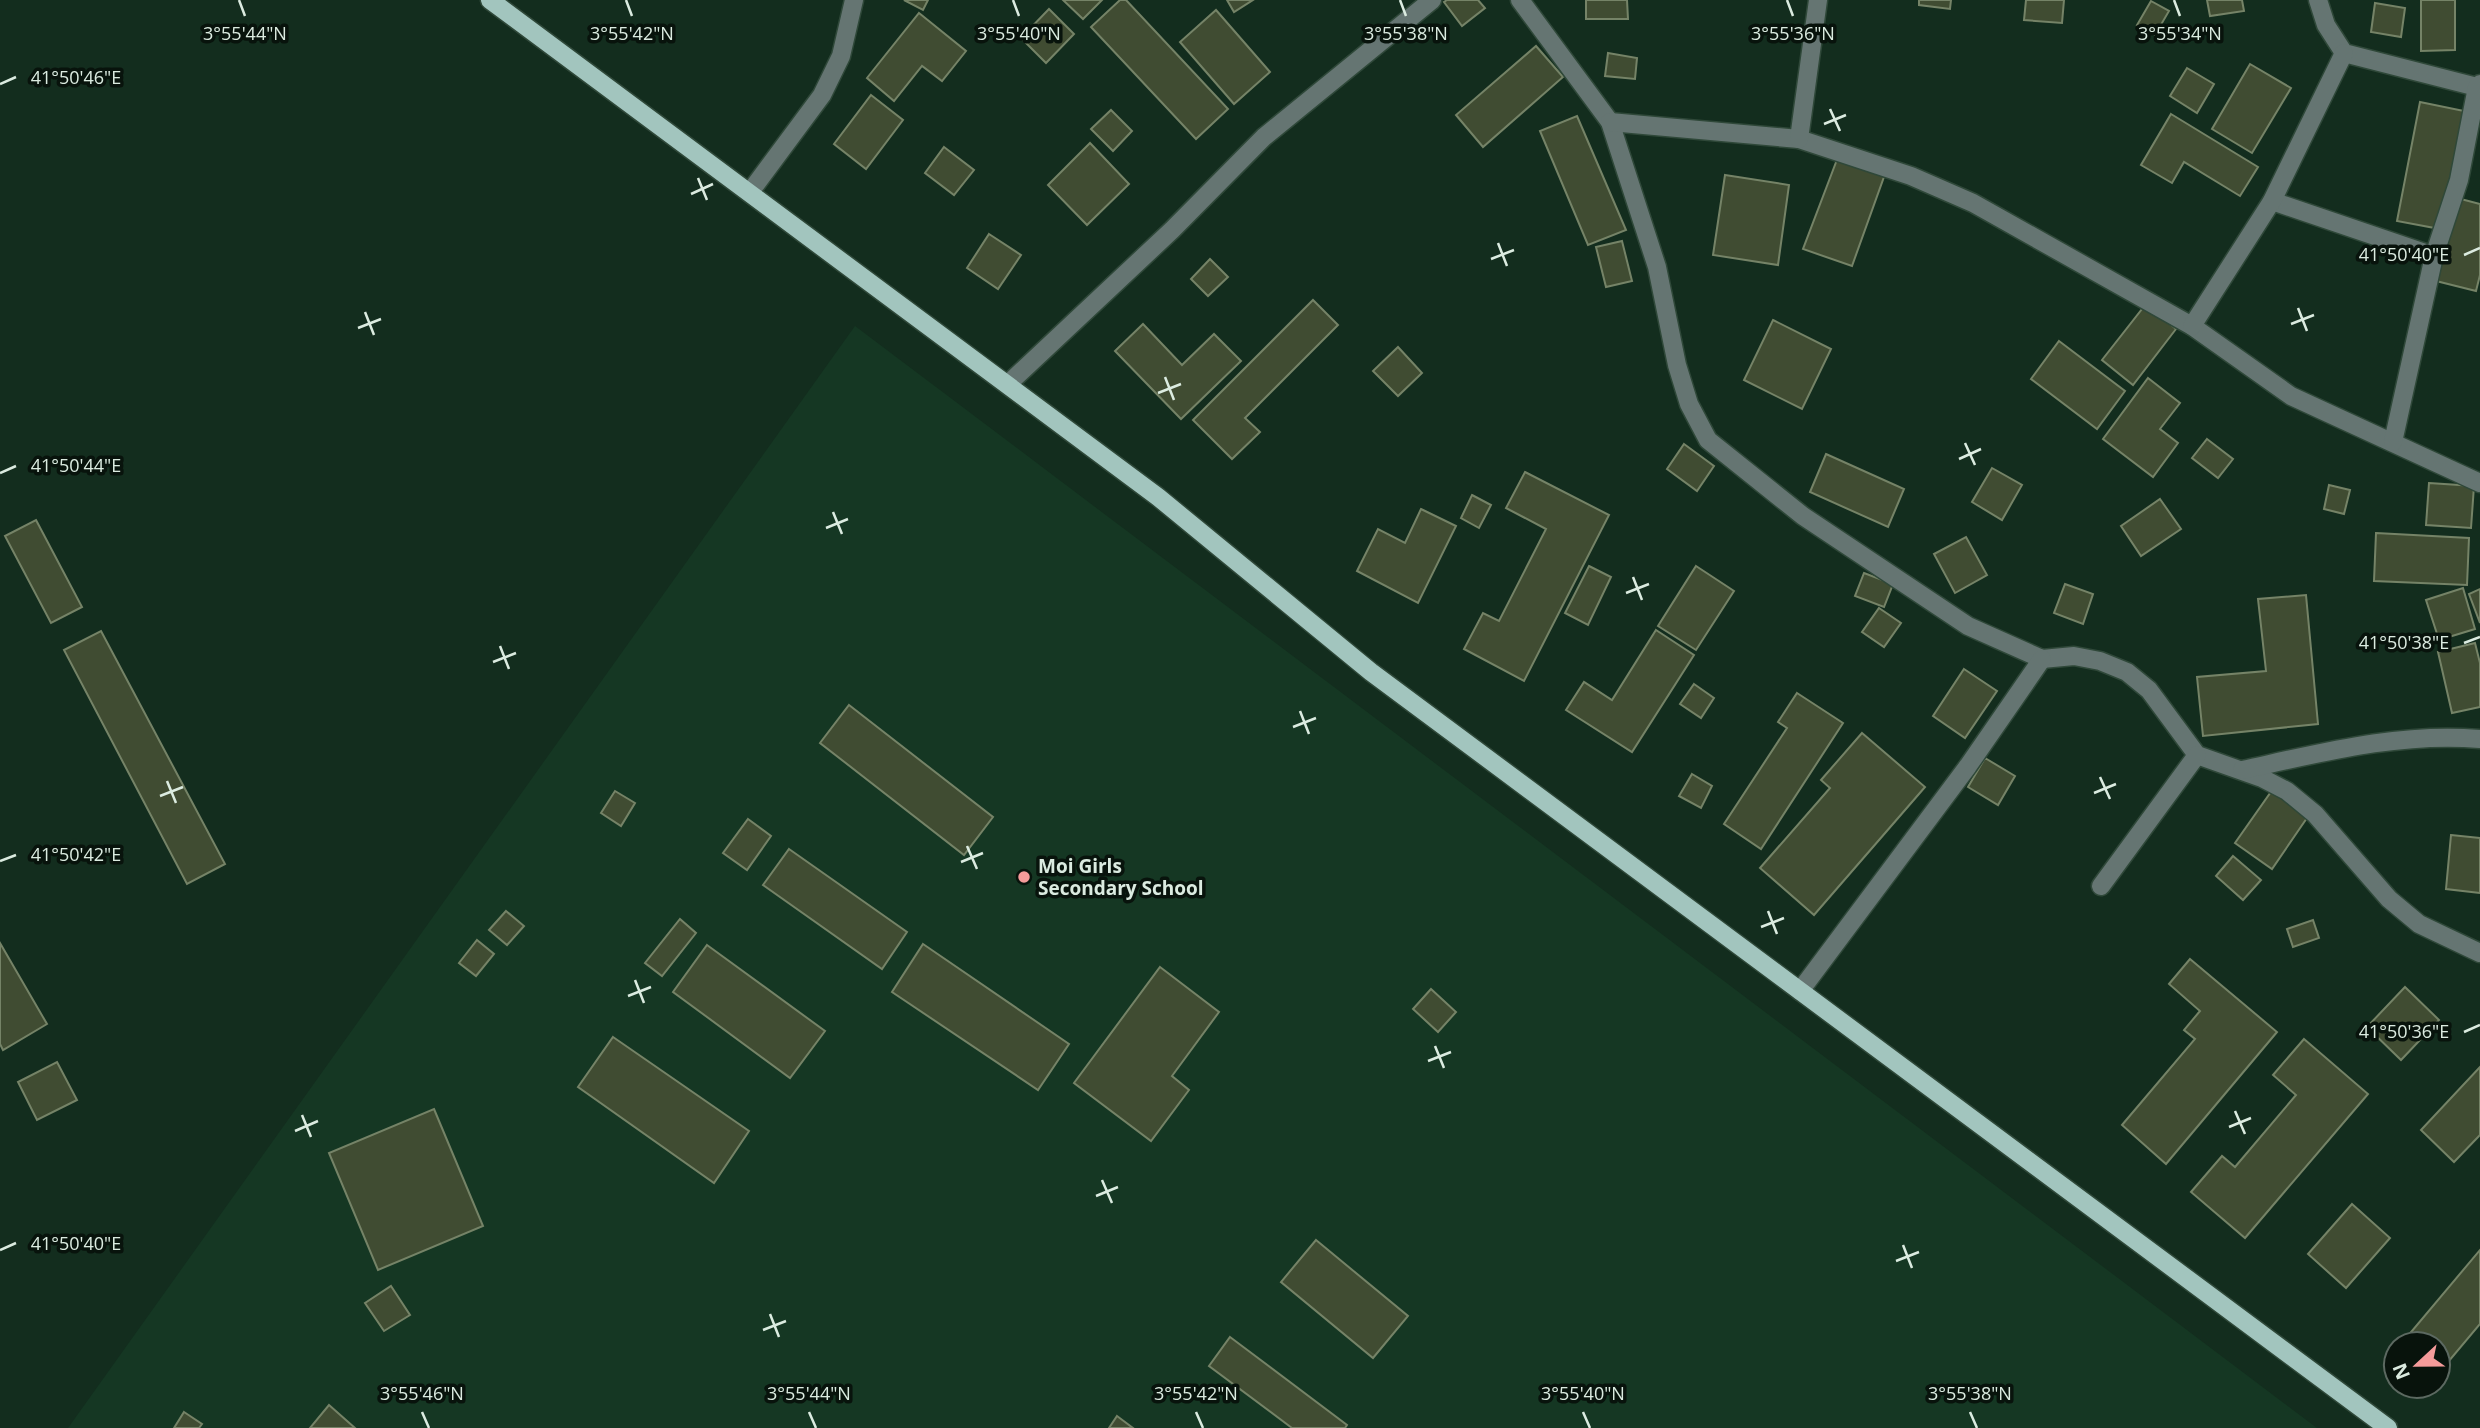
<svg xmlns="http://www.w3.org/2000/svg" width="2480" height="1428" viewBox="0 0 2480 1428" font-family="'Open Sans',sans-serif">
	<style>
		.built { fill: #153723 }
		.building { fill: #404c32; stroke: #758367; stroke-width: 2 }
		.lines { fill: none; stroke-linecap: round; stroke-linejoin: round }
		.minor-casing { stroke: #2f4839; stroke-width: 21 }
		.major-casing { stroke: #2f4839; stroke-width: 21 }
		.minor { stroke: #657572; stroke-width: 18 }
		.major { stroke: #a2c5be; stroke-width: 18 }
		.ticks { fill: none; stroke: #dbebe0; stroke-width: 2.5 }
		.poi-dot { fill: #f59b9a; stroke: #08130c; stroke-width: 2.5 }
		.labels { text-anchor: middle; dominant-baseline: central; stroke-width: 7; stroke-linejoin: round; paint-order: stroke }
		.poi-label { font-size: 19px; font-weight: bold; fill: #dbebe0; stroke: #08130c; text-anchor: start }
		.ticks-label { font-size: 18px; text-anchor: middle; fill: #dbebe0; stroke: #08130c; stroke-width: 7; stroke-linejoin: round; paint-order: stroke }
	</style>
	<rect width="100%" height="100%" fill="#132d1e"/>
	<polygon class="built" points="855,326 2317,1428 68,1428"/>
	<g class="building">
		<polygon points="904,0 928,0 923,10"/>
		<polygon points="1063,0 1102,0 1083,19"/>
		<polygon points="1120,0 1126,0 1228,109 1196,139 1091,27"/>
		<polygon points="1227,0 1253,0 1234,12"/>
		<polygon points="1447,0 1478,0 1485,8 1462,26 1444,2"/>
		<polygon points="1586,0 1627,0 1628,19 1586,19"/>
		<polygon points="1919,0 1951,0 1950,9 1919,5"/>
		<polygon points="2026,0 2064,0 2062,23 2024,20"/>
		<polygon points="2207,0 2242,0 2244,11 2210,16"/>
		<polygon points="2421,0 2455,0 2455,50 2421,51"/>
		<polygon points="2151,1 2169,11 2155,35 2137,25"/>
		<polygon points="2375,3 2405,8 2401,37 2371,32"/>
		<polygon points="1049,9 1074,34 1046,63 1021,38"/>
		<polygon points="1216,10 1270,72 1234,104 1180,42"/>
		<polygon points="919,13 966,51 942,81 922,66 894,101 867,78"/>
		<polygon points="1536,46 1563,77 1483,147 1456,115"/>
		<polygon points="1608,53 1637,58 1635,79 1605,76"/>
		<polygon points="2250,64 2291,88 2252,153 2212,129"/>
		<polygon points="2187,68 2214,84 2197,113 2170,96"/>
		<polygon points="871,95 903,120 866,169 834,144"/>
		<polygon points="2420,102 2464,111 2440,229 2397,221"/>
		<polygon points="1111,110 1132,131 1113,151 1091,129"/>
		<polygon points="2171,114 2258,167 2240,196 2184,162 2172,183 2141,165"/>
		<polygon points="1577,116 1626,230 1588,245 1540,131"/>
		<polygon points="1090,143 1129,184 1087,225 1048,185"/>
		<polygon points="944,147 974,170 954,195 925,173"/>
		<polygon points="1838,157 1885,174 1852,266 1803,249"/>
		<polygon points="1725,175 1789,185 1778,265 1713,255"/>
		<polygon points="2457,198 2480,204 2480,275 2476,291 2436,281"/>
		<polygon points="989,234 1021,255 998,289 967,268"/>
		<polygon points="1622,241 1632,281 1606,287 1596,247"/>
		<polygon points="1210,259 1228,277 1208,296 1191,279"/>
		<polygon points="1313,300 1338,325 1245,418 1260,432 1232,459 1193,420"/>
		<polygon points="2146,304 2176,329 2133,385 2102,360"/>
		<polygon points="1773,320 1831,349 1802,409 1744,380"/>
		<polygon points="1143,324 1182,365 1214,334 1241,361 1181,419 1115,351"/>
		<polygon points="2059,341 2125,391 2097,429 2031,379"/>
		<polygon points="1398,347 1422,373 1398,396 1373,371"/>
		<polygon points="2148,378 2180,403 2160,429 2178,443 2153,477 2103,439"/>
		<polygon points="2207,439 2233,459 2218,478 2192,458"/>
		<polygon points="1684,444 1714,466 1697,491 1667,469"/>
		<polygon points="1826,454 1904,489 1888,527 1810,492"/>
		<polygon points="1992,468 2022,485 2002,520 1972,502"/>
		<polygon points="1525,472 1609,515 1524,681 1464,649 1483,613 1499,621 1546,529 1506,508"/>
		<polygon points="2429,483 2474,486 2471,528 2426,525"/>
		<polygon points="2329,485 2350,490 2344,514 2324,509"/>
		<polygon points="1472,495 1491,505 1479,528 1461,518"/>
		<polygon points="2160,499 2181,529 2141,556 2121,526"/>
		<polygon points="1421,509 1456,526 1418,603 1357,571 1378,529 1405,543"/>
		<polygon points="36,520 82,607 51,623 5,536"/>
		<polygon points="2376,533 2469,538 2467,585 2374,581"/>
		<polygon points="1966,537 1987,575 1955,593 1934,554"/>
		<polygon points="1589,566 1611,577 1588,625 1565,613"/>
		<polygon points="1696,566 1734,591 1696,650 1658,626"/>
		<polygon points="1864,573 1893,584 1884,607 1855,596"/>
		<polygon points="2065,584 2093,594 2083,624 2054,613"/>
		<polygon points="2463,588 2475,629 2439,640 2426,600"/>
		<polygon points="2480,589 2480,623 2469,594"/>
		<polygon points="2306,595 2318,724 2203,736 2197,677 2266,671 2258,599"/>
		<polygon points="1879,608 1901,623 1884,647 1862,632"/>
		<polygon points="1656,630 1694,655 1632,752 1566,710 1584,682 1612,700"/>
		<polygon points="101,631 225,864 187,884 64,650"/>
		<polygon points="2475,643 2480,663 2480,707 2452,713 2438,652"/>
		<polygon points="1964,669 1997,691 1965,738 1933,716"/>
		<polygon points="1694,684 1714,698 1701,718 1680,704"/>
		<polygon points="1797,693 1843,723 1761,849 1724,824 1787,728 1778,722"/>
		<polygon points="849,705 993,817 964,855 820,743"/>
		<polygon points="1862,733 1925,787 1814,915 1760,868 1830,788 1821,780"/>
		<polygon points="1985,758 2015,776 1998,805 1968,787"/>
		<polygon points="1692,774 1712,786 1701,808 1679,796"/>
		<polygon points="2273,789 2309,815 2272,869 2235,843"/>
		<polygon points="615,791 635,803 621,826 601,813"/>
		<polygon points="748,819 771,836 747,870 723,853"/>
		<polygon points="2451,835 2480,838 2480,893 2446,889"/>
		<polygon points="789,849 907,932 882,969 763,885"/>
		<polygon points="2233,856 2261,880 2243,900 2216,876"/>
		<polygon points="506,911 524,926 507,945 489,930"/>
		<polygon points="680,919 696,933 662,976 645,963"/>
		<polygon points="2313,920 2319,938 2293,947 2287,929"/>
		<polygon points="477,940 494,954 476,976 459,963"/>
		<polygon points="0,943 47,1024 3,1050 0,1044"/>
		<polygon points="923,944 1069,1044 1038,1090 892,992"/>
		<polygon points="707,945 825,1031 790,1078 673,992"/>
		<polygon points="2190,959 2277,1032 2166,1164 2122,1125 2195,1039 2184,1030 2200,1011 2169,984"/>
		<polygon points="1160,967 1219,1012 1172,1076 1189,1090 1151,1141 1074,1083"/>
		<polygon points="2405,987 2439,1020 2401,1060 2367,1027"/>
		<polygon points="1431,989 1456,1012 1438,1032 1413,1009"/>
		<polygon points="613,1037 749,1131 714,1183 578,1087"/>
		<polygon points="2304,1039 2368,1094 2245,1238 2191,1192 2222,1156 2235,1167 2296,1095 2273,1075"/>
		<polygon points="57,1062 77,1100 37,1120 18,1082"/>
		<polygon points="2480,1067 2480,1135 2454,1162 2421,1130"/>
		<polygon points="434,1109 483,1226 378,1270 329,1153"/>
		<polygon points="2352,1204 2390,1238 2346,1288 2308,1254"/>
		<polygon points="1316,1240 1408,1316 1373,1358 1281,1282"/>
		<polygon points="2480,1250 2480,1324 2438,1374 2438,1344 2401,1344"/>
		<polygon points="391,1286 410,1315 384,1331 365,1303"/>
		<polygon points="1230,1337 1347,1425 1345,1428 1292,1428 1209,1366"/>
		<polygon points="329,1405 355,1428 310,1428"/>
		<polygon points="184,1412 202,1424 199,1428 174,1428"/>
		<polygon points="1117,1416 1133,1428 1109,1428"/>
	</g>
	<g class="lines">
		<defs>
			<g id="minor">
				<polyline points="1520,0 1610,122 1657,267 1677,365 1689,404 1708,440 1803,516 1968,626 2042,659 2074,656 2100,661 2127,672 2149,690 2197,755 2262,778 2287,791 2315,814 2389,899 2419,924 2480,953"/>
				<polyline points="2318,0 2326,25 2344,53 2477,87"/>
				<polyline points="1610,122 1799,139 1911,176 1973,203 2192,326 2291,396 2480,483"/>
				<polyline points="1799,139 1818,0"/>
				<polyline points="750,192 822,95 841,56 854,0"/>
				<polyline points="2272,201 2434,256"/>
				<polyline points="2192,326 2272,201 2344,53"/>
				<polyline points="1008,384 1172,230 1264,137 1432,0"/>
				<polyline points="2393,442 2434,256 2459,180 2477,87 2480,84"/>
				<path d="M2242,770C2320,753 2399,732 2480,739"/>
				<polyline points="2101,886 2197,755"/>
				<polyline points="1800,991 1968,766 2042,659"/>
			</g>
			<polyline id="major" points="490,0 1158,497 1371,672 2388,1428"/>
		</defs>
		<use href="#minor" class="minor-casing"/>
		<use href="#major" class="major-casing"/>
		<use href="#minor" class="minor"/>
		<use href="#major" class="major"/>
	</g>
	<path class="ticks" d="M239,0L245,16M626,0L632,16M1013,0L1019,16M1400,0L1406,16M1787,0L1793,16M2174,0L2180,16M0,84L16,77M1830,109L1840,131M1824,124L1846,115M698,178L707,200M691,194L713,184M1498,243L1507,266M2464,255L2480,248M1491,259L1514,250M2298,308L2307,331M365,312L374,335M2291,324L2314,315M358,328L381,319M1165,377L1174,400M1158,393L1181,384M1965,443L1975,465M1959,459L1981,449M0,473L16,466M833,512L842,534M826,528L848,519M1633,577L1642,600M1626,593L1649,584M2464,643L2480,637M500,646L509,669M493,662L516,653M1300,711L1309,734M1293,727L1316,718M2100,777L2110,799M167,781L176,803M2094,793L2116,784M160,796L183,787M967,846L977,869M0,861L16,855M961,862L983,853M1768,911L1777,934M1761,927L1784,918M635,980L644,1003M628,996L651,987M2464,1032L2480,1025M1435,1046L1444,1068M1428,1061L1451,1052M2235,1111L2245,1134M302,1115L311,1137M2229,1127L2251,1118M295,1131L318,1121M1102,1180L1112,1203M1096,1196L1118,1187M1903,1245L1912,1268M0,1250L16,1243M1896,1261L1919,1252M770,1314L779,1337M763,1330L786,1321M422,1412L429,1428M809,1412L816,1428M1196,1412L1203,1428M1583,1412L1590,1428M1970,1412L1977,1428"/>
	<circle class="poi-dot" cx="1024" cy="877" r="7"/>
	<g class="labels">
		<g class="poi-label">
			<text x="1038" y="866">Moi Girls<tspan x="1038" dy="22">Secondary School</tspan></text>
		</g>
	</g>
	<g class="ticks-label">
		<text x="245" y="40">3°55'44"N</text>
		<text x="632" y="40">3°55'42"N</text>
		<text x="1019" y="40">3°55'40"N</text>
		<text x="1406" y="40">3°55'38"N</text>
		<text x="2180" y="40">3°55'34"N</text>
		<text x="1793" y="40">3°55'36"N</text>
		<text x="76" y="84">41°50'46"E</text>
		<text x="2404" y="261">41°50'40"E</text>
		<text x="76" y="472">41°50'44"E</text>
		<text x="2404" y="649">41°50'38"E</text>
		<text x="76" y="861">41°50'42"E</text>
		<text x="2404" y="1038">41°50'36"E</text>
		<text x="76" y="1250">41°50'40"E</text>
		<text x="422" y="1400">3°55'46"N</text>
		<text x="809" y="1400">3°55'44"N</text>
		<text x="1196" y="1400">3°55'42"N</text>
		<text x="1583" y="1400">3°55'40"N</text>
		<text x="1970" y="1400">3°55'38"N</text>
	</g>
	<g transform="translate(2417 1365) rotate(248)"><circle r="33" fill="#08130c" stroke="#5c6961" stroke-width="2"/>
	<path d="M0-5L12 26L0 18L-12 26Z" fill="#f59b9a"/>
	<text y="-10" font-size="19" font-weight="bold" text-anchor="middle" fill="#dbebe0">N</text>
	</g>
</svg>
